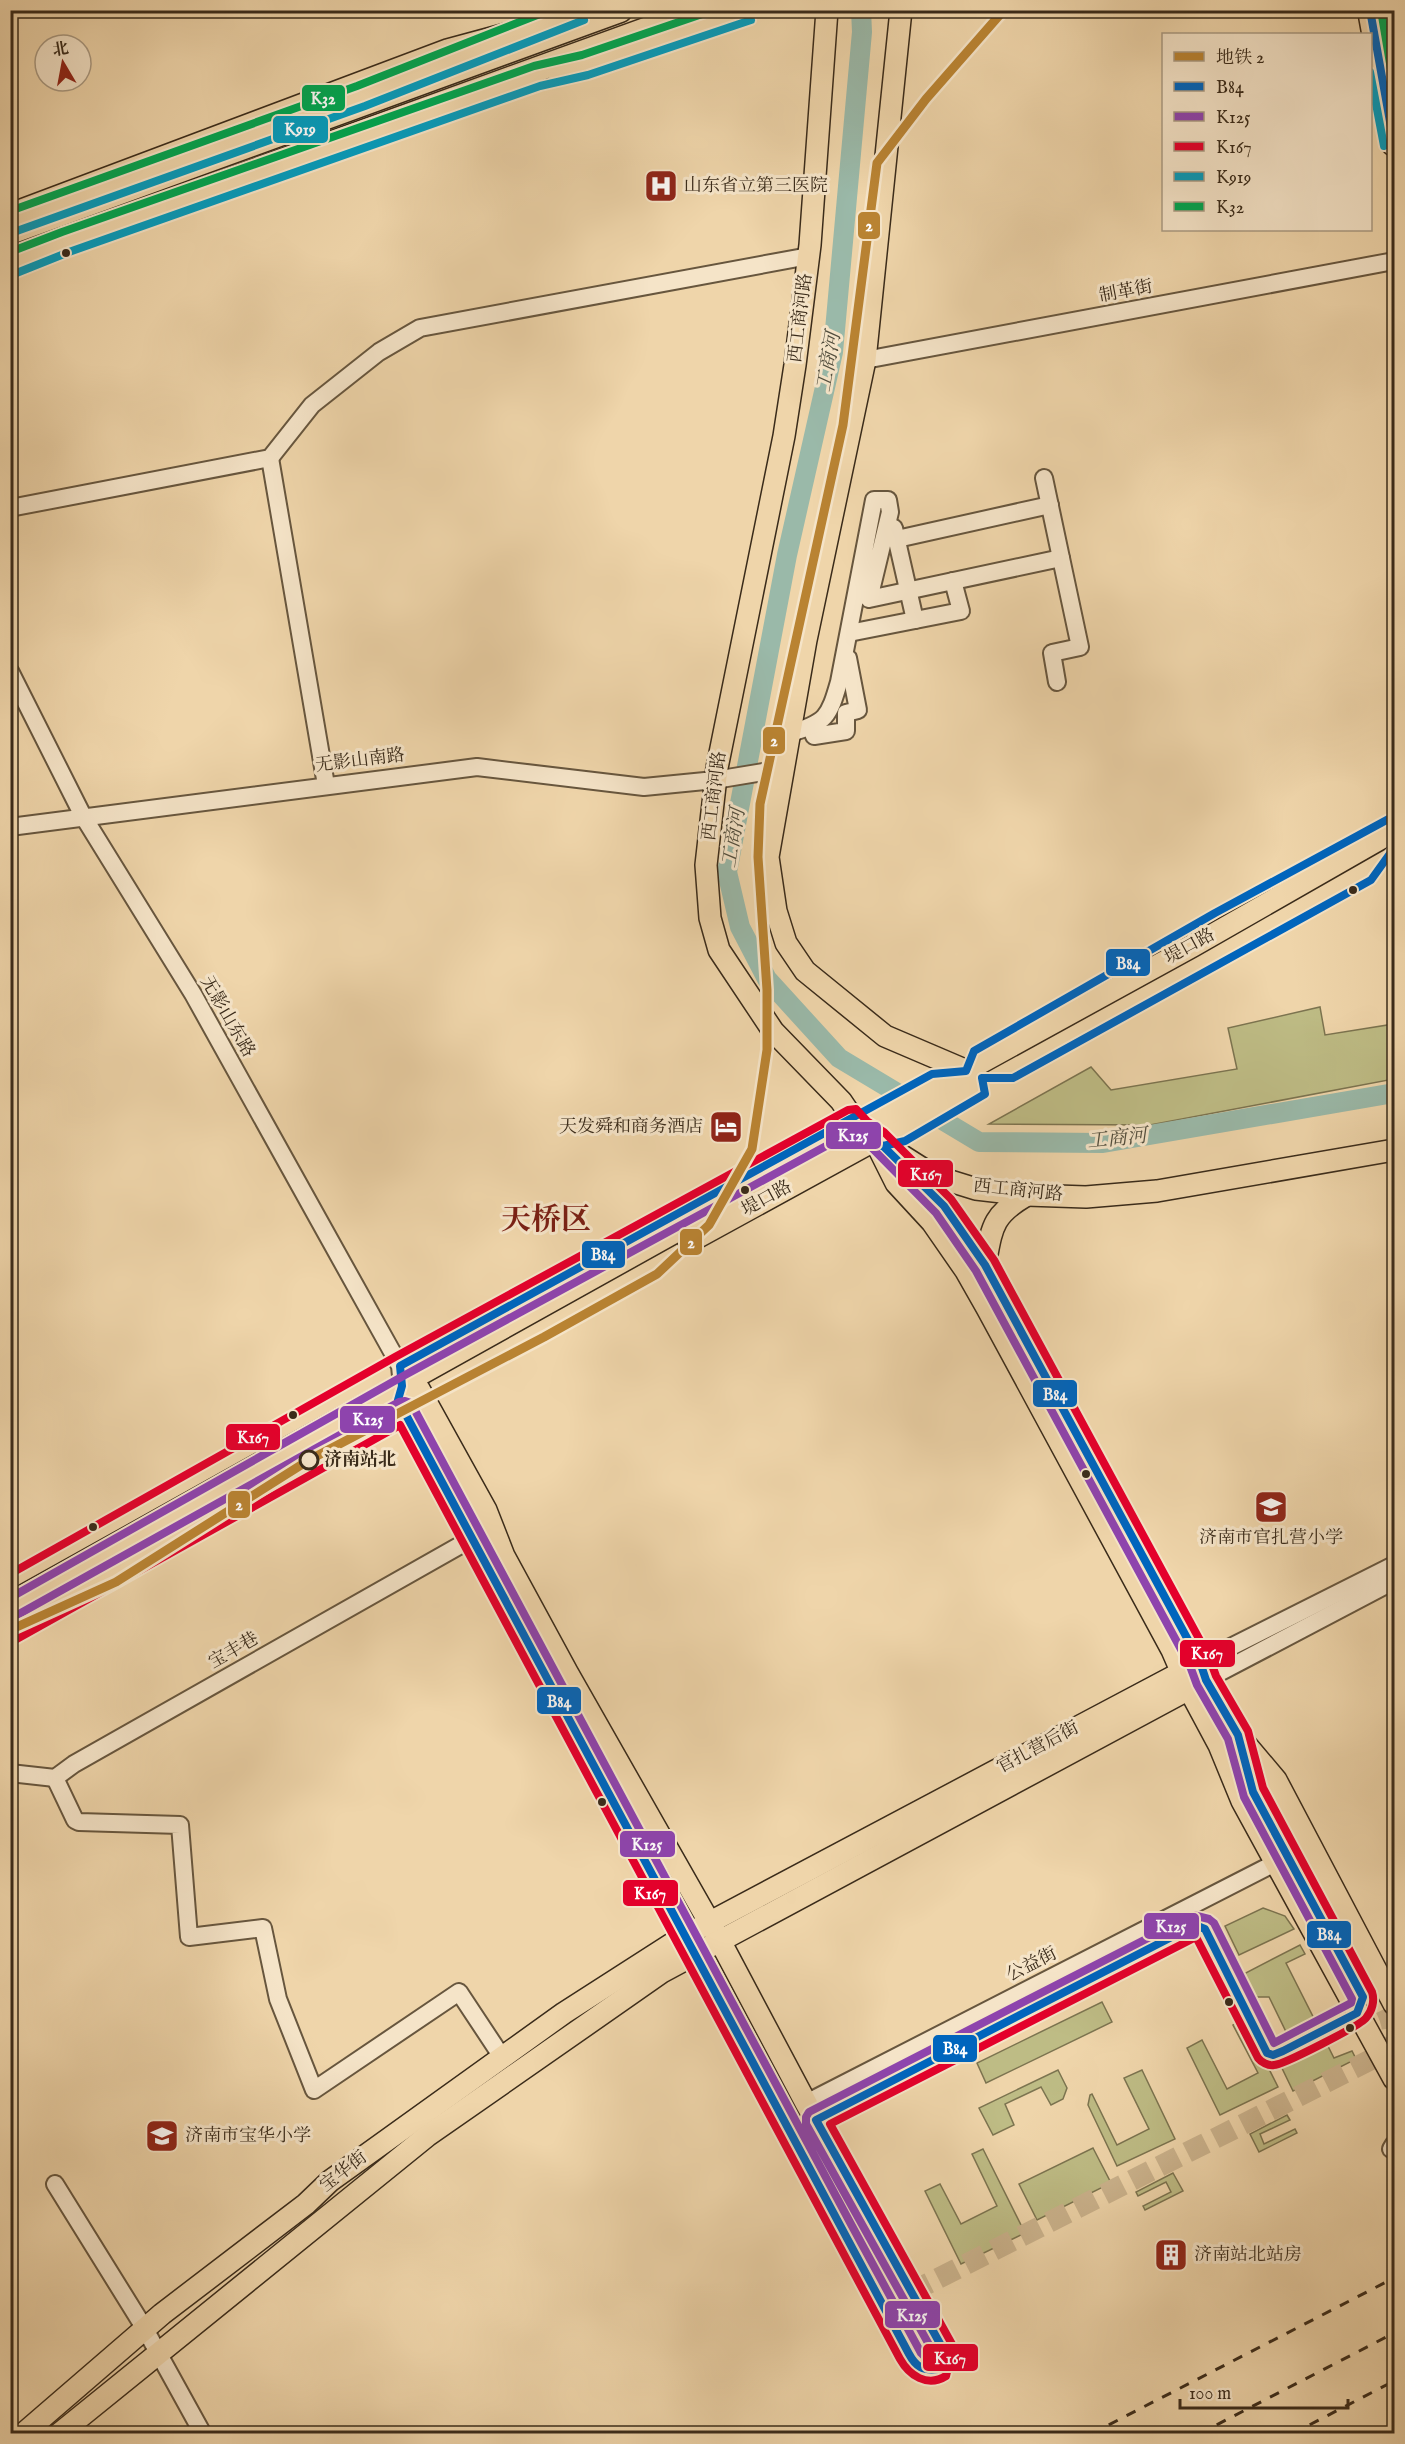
<svg xmlns="http://www.w3.org/2000/svg" width="1405" height="2444" viewBox="0 0 1405 2444" font-family="'IM FELL English','Noto Serif SC',serif">
	<style>
		.green { fill: #bebc85; stroke: #7c7450; stroke-width: 1.5 }
		.lines { fill: none; stroke-linecap: round; stroke-linejoin: round }
		.river { stroke: #9ab9a9; stroke-width: 20 }
		.major-tunnel { stroke: #cbb38d; stroke-width: 21; stroke-dasharray: 21 10; stroke-linecap: butt }
		.minor-casing { stroke: #67563e; stroke-width: 20 }
		.major-casing { stroke: #3a2b1a; stroke-width: 24 }
		.highway-casing { stroke: #3a2b1a; stroke-width: 27 }
		.minor { stroke: #f5e4c8; stroke-width: 16 }
		.major { stroke: #efd5aa; stroke-width: 21 }
		.highway { stroke: #efd5aa; stroke-width: 24 }
		.rail { stroke: #3a2b1a; stroke-width: 3; stroke-dasharray: 10 10; stroke-linecap: butt }
		.bus-1-casing { stroke: #f5e4c8; stroke-width: 12 }
		.bus-2-casing { stroke: #f5e4c8; stroke-width: 12 }
		.bus-3-casing { stroke: #f5e4c8; stroke-width: 12 }
		.bus-4-casing { stroke: #f5e4c8; stroke-width: 12 }
		.bus-5-casing { stroke: #f5e4c8; stroke-width: 12 }
		.bus-1 { stroke: #0065bd; stroke-width: 8 }
		.bus-2 { stroke: #8e44ad; stroke-width: 8 }
		.bus-3 { stroke: #e4002b; stroke-width: 8 }
		.bus-4 { stroke: #069cbc; stroke-width: 8 }
		.bus-5 { stroke: #00a651; stroke-width: 8 }
		.metro-1-casing { stroke: #f5e4c8; stroke-width: 14 }
		.metro-1 { stroke: #b98332; stroke-width: 9 }
		.bus-dot { fill: #3a2b1a; stroke: #f5e4c8; stroke-width: 2 }
		.stop-dot { fill: #f5e4c8; stroke: #3a2b1a; stroke-width: 3 }
		.labels { text-anchor: middle; dominant-baseline: central; stroke-width: 6; stroke-linejoin: round; paint-order: stroke }
		.poi-label { font-size: 18px; fill: #3a2b1a; stroke: #f5e4c8; text-anchor: start }
		.street-label { font-size: 18px; fill: #3a2b1a; stroke: #f5e4c8 }
		.stop-label { font-size: 18px; font-weight: bold; fill: #3a2b1a; stroke: #f5e4c8; text-anchor: start }
		.water-label { font-size: 20px; font-style: italic; fill: #524e3e; stroke: #f5e4c8 }
		.town-label { font-size: 30px; font-weight: bold; fill: #7a1f14; stroke: #f5e4c8 }
		.line-badge { stroke: #f5e4c8; stroke-width: 2 }
		.badge-label { font-size: 16px; text-anchor: middle; font-weight: bold; fill: #fff }
	</style>
	<rect width="100%" height="100%" fill="#efd5aa"/>
	<filter id="stains"><feTurbulence type="fractalNoise" baseFrequency=".00333" numOctaves="4"/><feColorMatrix values="0 0 0 0 .2 0 0 0 0 .09 0 0 0 0 .02 0 0 0 .5 -.17"/></filter>
	<radialGradient id="worn" r=".72"><stop offset=".6" stop-color="#630" stop-opacity="0"/><stop offset="1" stop-color="#630" stop-opacity=".3"/></radialGradient>
	<g class="green">
		<polygon points="1320,1007 1325,1035 1394,1024 1394,1079 1150,1125 989,1124 1091,1067 1111,1090 1237,1069 1228,1028"/>
		<polygon points="1263,1908 1285,1916 1294,1929 1239,1955 1225,1926"/>
		<polygon points="1300,1945 1305,1954 1286,1963 1334,2058 1352,2051 1356,2059 1293,2091 1279,2062 1291,2042 1269,1997 1245,1997 1236,1978"/>
		<polygon points="1102,2002 1112,2022 986,2083 977,2063"/>
		<polygon points="1239,2022 1248,2027 1278,2087 1220,2115 1187,2048 1202,2040 1227,2089 1258,2073 1233,2025"/>
		<polygon points="1058,2070 1067,2088 1063,2099 1051,2105 1041,2087 1005,2104 1014,2125 993,2135 979,2108"/>
		<polygon points="1142,2070 1175,2139 1117,2166 1088,2105 1090,2095 1092,2094 1117,2145 1149,2129 1124,2078"/>
		<polygon points="1287,2115 1290,2120 1260,2134 1264,2144 1295,2129 1297,2133 1259,2152 1250,2134"/>
		<polygon points="1093,2148 1111,2183 1037,2220 1019,2184"/>
		<polygon points="983,2149 1025,2233 961,2264 925,2191 940,2184 961,2224 997,2206 972,2154"/>
		<polygon points="1173,2173 1183,2191 1145,2210 1143,2206 1171,2192 1166,2182 1138,2196 1136,2192"/>
	</g>
	<g class="lines">
		<polyline class="river" points="861,10 862,32 833,352 787,555 727,872 740,927 767,979 839,1058 979,1142 1103,1143 1394,1093"/>
		<path class="major-tunnel" d="M793,2114L880,2276C894,2289 902,2291 921,2287L1386,2052C1402,2030 1385,2007 1373,1986"/>
		<defs>
			<g id="minor">
				<polyline points="865,360 1394,261"/>
				<polyline points="270,458 326,785"/>
				<polyline points="1044,478 1061,558"/>
				<polyline points="10,508 270,458 312,405 379,352 420,328 809,256"/>
				<polyline points="894,528 915,620"/>
				<polyline points="897,539 1050,505"/>
				<polyline points="849,633 961,611 953,581"/>
				<polyline points="10,671 83,816 193,994 400,1366 402,1386"/>
				<polyline points="811,727 814,736 846,731 846,713 858,710 848,658"/>
				<path d="M790,733C826,723 829,717 839,682L874,500H888L890,512L869,599L1061,558L1080,647L1052,653L1057,682"/>
				<polyline points="10,827 477,767 644,787 715,780 782,769"/>
				<polyline points="1189,1668 1394,1565"/>
				<polyline points="1196,1685 1394,1581"/>
				<polyline points="10,1773 55,1778 74,1764 473,1538"/>
				<polyline points="55,1778 75,1820 79,1822 180,1825 189,1937 263,1928 278,1999 314,2090 459,1992 502,2057"/>
				<path d="M1340,1976C1347,1963 1356,1956 1371,1961"/>
				<polyline points="806,2103 1275,1863"/>
				<polyline points="1391,2149 1394,2144"/>
				<polyline points="55,2184 145,2329 203,2434"/>
			</g>
			<g id="major">
				<polyline points="827,10 810,245 795,365 784,436 717,768 706,865 710,918 719,950 773,1031 841,1101 860,1129 934,1176 976,1189 1027,1195 1086,1197 1157,1191 1394,1150"/>
				<polyline points="901,10 865,360 806,640 768,857 776,911 786,943 805,971 885,1036 974,1074"/>
				<polyline points="513,36 580,10"/>
				<polyline points="557,71 585,65 748,10"/>
				<polyline points="879,1149 896,1183 932,1222 966,1271 987,1308 1172,1650 1189,1689 1219,1745 1242,1801 1394,2079"/>
				<polyline points="906,1169 944,1206 985,1265 1053,1387 1200,1662 1206,1680 1238,1735 1276,1780 1394,2004"/>
				<polyline points="689,1242 877,1139 976,1082"/>
				<path d="M985,1265C992,1227 992,1215 1027,1195"/>
				<path d="M402,1386L419,1389L486,1510L504,1556L567,1672L720,1941L806,2103L943,2349L938,2369C917,2373 915,2364 906,2348L709,1984L611,1795L398,1400Z"/>
				<polyline points="10,1603 860,1129 1193,946 1394,831"/>
				<polyline points="23,2434 162,2314 306,2204 330,2181 564,2013 684,1936 1182,1672"/>
				<polyline points="59,2434 427,2136 662,1972 1189,1689"/>
			</g>
			<g id="highway">
				<polyline points="1370,10 1394,144"/>
				<polyline points="10,216 449,51 527,30"/>
				<polyline points="10,232 620,10"/>
				<polyline points="10,260 701,10"/>
			</g>
		</defs>
		<use href="#minor" class="minor-casing"/>
		<use href="#major" class="major-casing"/>
		<use href="#highway" class="highway-casing"/>
		<use href="#minor" class="minor"/>
		<use href="#major" class="major"/>
		<use href="#highway" class="highway"/>
		<g class="rail">
			<polyline points="1091,2434 1394,2278"/>
			<polyline points="1199,2434 1394,2333"/>
			<polyline points="1292,2434 1394,2381"/>
		</g>
		<defs>
			<g id="bus-1">
				<polyline points="1370,10 1394,144"/>
				<path d="M883,1146L944,1206L985,1265L1200,1662L1206,1680L1238,1735L1253,1792L1363,1997L1357,2013L1283,2051L1273,2055L1267,2053L1205,1929L1195,1925L816,2120L943,2349L938,2369C923,2371 916,2367 909,2354C736,2037 569,1717 398,1400L402,1386L400,1366L932,1074L966,1071L974,1051L1215,913L1394,816"/>
				<polyline points="883,1146 905,1141 985,1094 982,1078 1013,1078 1371,880 1394,848"/>
			</g>
			<polyline id="bus-2" points="10,1619 399,1402 405,1401 411,1403 852,2226 921,2353 927,2359 930,2359 932,2350 806,2124 806,2117 809,2112 1193,1915 1209,1919 1214,1923 1274,2043 1351,2003 1352,1999 1244,1797 1228,1739 1197,1685 1190,1666 976,1271 936,1213 871,1147 850,1133 405,1375 15,1595"/>
			<path id="bus-3" d="M10,1574L395,1357L848,1110L856,1109L867,1121L884,1132L951,1199L994,1260L1209,1657L1216,1676L1248,1731L1263,1788L1372,1992C1375,2001 1372,2011 1366,2018C1361,2025 1283,2065 1274,2065C1268,2066 1261,2062 1258,2058L1196,1937L830,2124L953,2346L946,2376C927,2388 909,2375 900,2359L400,1425L15,1640"/>
			<g id="bus-4">
				<polyline points="1370,72 1384,146"/>
				<polyline points="14,232 365,106 584,20"/>
				<polyline points="14,274 69,252 540,86 588,75 751,20"/>
			</g>
			<g id="bus-5">
				<polyline points="1381,10 1394,87"/>
				<polyline points="10,211 357,86 550,10"/>
				<polyline points="10,252 62,232 534,66 582,55 714,10"/>
			</g>
		</defs>
		<use href="#bus-1" class="bus-1-casing"/>
		<use href="#bus-2" class="bus-2-casing"/>
		<use href="#bus-3" class="bus-3-casing"/>
		<use href="#bus-4" class="bus-4-casing"/>
		<use href="#bus-5" class="bus-5-casing"/>
		<use href="#bus-1" class="bus-1"/>
		<use href="#bus-2" class="bus-2"/>
		<use href="#bus-3" class="bus-3"/>
		<use href="#bus-4" class="bus-4"/>
		<use href="#bus-5" class="bus-5"/>
		<defs>
			<polyline id="metro-1" points="10,1630 116,1582 309,1460 544,1337 657,1274 709,1225 752,1149 767,1050 767,990 758,857 760,804 843,425 877,163 926,99 1004,10"/>
		</defs>
		<use href="#metro-1" class="metro-1-casing"/>
		<use href="#metro-1" class="metro-1"/>
	</g>
	<defs>
		<symbol id="hospital-square" viewBox="-11 -11 22 22"><rect x="-9" y="-9" width="18" height="18" rx="4" fill="#8f2418" stroke="#f5e4c8"/><path d="M-5-5h3v3.5h4V-5h3V5h-3V1.5h-4V5h-3Z" fill="#fff"/></symbol>
		<symbol id="hotel-square" viewBox="-11 -11 22 22"><rect x="-9" y="-9" width="18" height="18" rx="4" fill="#8f2418" stroke="#f5e4c8"/><path d="M-6-4.5h1.5V1H6V5H4.5V3h-9V5H-6ZM-4 0a1.8 1.8 0 1 1 3.6 0ZM.5 0V-2.5h3Q6-2.5 6 0Z" fill="#fff"/></symbol>
		<symbol id="school-square" viewBox="-11 -11 22 22"><rect x="-9" y="-9" width="18" height="18" rx="4" fill="#8f2418" stroke="#f5e4c8"/><path d="M0-5L7-2L0 1L-7-2ZM-4 1L0 2.5L4 1V4Q0 6-4 4Z" fill="#fff"/></symbol>
		<symbol id="building-square" viewBox="-11 -11 22 22"><rect x="-9" y="-9" width="18" height="18" rx="4" fill="#8f2418" stroke="#f5e4c8"/><path d="M-4-6H4V6H1V3H-1V6H-4ZM-2.5-4.3h1.7v1.8h-1.7ZM.8-4.3h1.7v1.8H.8ZM-2.5-1h1.7V.8h-1.7ZM.8-1h1.7V.8H.8Z" fill="#fff"/></symbol>
	</defs>
	<g fill-rule="evenodd">
		<use href="#hospital-square" x="642" y="167" width="38" height="38"/>
		<use href="#hotel-square" x="707" y="1108" width="38" height="38"/>
		<use href="#school-square" x="1252" y="1488" width="38" height="38"/>
		<use href="#school-square" x="143" y="2117" width="38" height="38"/>
		<use href="#building-square" x="1152" y="2236" width="38" height="38"/>
	</g>
	<g class="bus-dot">
		<circle cx="66" cy="253" r="5"/>
		<circle cx="1353" cy="890" r="5"/>
		<circle cx="745" cy="1190" r="5"/>
		<circle cx="293" cy="1415" r="5"/>
		<circle cx="1086" cy="1474" r="5"/>
		<circle cx="93" cy="1527" r="5"/>
		<circle cx="602" cy="1802" r="5"/>
		<circle cx="1229" cy="2002" r="5"/>
		<circle cx="1350" cy="2028" r="5"/>
	</g>
	<circle class="stop-dot" cx="309" cy="1460" r="9"/>
	<g class="labels">
		<g class="poi-label">
			<text x="684" y="186">山东省立第三医院</text>
			<text x="703" y="1127" text-anchor="end">天发舜和商务酒店</text>
			<text x="1271" y="1538" text-anchor="middle">济南市官扎营小学</text>
			<text x="185" y="2136">济南市宝华小学</text>
			<text x="1194" y="2255">济南站北站房</text>
		</g>
		<g class="street-label">
			<text transform="translate(1126 292) rotate(-11)">制革街</text>
			<text transform="translate(801 318) rotate(-83)">西工商河路</text>
			<text transform="translate(360 761) rotate(-7)">无影山南路</text>
			<text transform="translate(715 796) rotate(-83)">西工商河路</text>
			<text transform="translate(1190 947) rotate(-29)">堤口路</text>
			<text transform="translate(227 1017) rotate(60)">无影山东路</text>
			<text transform="translate(1018 1191) rotate(6)">西工商河路</text>
			<text transform="translate(767 1199) rotate(-29)">堤口路</text>
			<text transform="translate(234 1651) rotate(-30)">宝丰巷</text>
			<text transform="translate(1038 1748) rotate(-28)">官扎营后街</text>
			<text transform="translate(1032 1965) rotate(-27)">公益街</text>
			<text transform="translate(344 2172) rotate(-38)">宝华街</text>
		</g>
		<g class="stop-label">
			<text x="324" y="1460">济南站北</text>
		</g>
		<g class="water-label">
			<text transform="translate(829 362) rotate(-80)">工商河</text>
			<text transform="translate(734 838) rotate(-81)">工商河</text>
			<text transform="translate(1117 1139) rotate(-6)">工商河</text>
		</g>
		<g class="town-label">
			<text x="546" y="1221">天桥区</text>
		</g>
	</g>
	<g class="line-badge">
		<rect x="301" y="84" width="45" height="28" rx="6" fill="#00a651"/>
		<rect x="272" y="115" width="57" height="29" rx="6" fill="#069cbc"/>
		<rect x="857" y="211" width="24" height="29" rx="6" fill="#b98332"/>
		<rect x="762" y="726" width="24" height="29" rx="6" fill="#b98332"/>
		<rect x="1105" y="948" width="46" height="29" rx="6" fill="#0065bd"/>
		<rect x="825" y="1121" width="57" height="29" rx="6" fill="#8e44ad"/>
		<rect x="897" y="1159" width="57" height="29" rx="6" fill="#e4002b"/>
		<rect x="679" y="1228" width="24" height="28" rx="6" fill="#b98332"/>
		<rect x="581" y="1240" width="45" height="29" rx="6" fill="#0065bd"/>
		<rect x="1032" y="1379" width="46" height="29" rx="6" fill="#0065bd"/>
		<rect x="339" y="1405" width="57" height="29" rx="6" fill="#8e44ad"/>
		<rect x="225" y="1423" width="56" height="28" rx="6" fill="#e4002b"/>
		<rect x="227" y="1490" width="24" height="29" rx="6" fill="#b98332"/>
		<rect x="1179" y="1639" width="57" height="29" rx="6" fill="#e4002b"/>
		<rect x="536" y="1686" width="46" height="29" rx="6" fill="#0065bd"/>
		<rect x="619" y="1830" width="57" height="28" rx="6" fill="#8e44ad"/>
		<rect x="622" y="1879" width="57" height="28" rx="6" fill="#e4002b"/>
		<rect x="1143" y="1912" width="57" height="28" rx="6" fill="#8e44ad"/>
		<rect x="1306" y="1920" width="46" height="29" rx="6" fill="#0065bd"/>
		<rect x="932" y="2034" width="46" height="29" rx="6" fill="#0065bd"/>
		<rect x="884" y="2300" width="57" height="29" rx="6" fill="#8e44ad"/>
		<rect x="922" y="2343" width="57" height="29" rx="6" fill="#e4002b"/>
	</g>
	<g class="badge-label">
		<text x="323" y="104">K32</text>
		<text x="300" y="135">K919</text>
		<text x="869" y="231">2</text>
		<text x="774" y="746">2</text>
		<text x="1128" y="969">B84</text>
		<text x="853" y="1141">K125</text>
		<text x="926" y="1180">K167</text>
		<text x="691" y="1248">2</text>
		<text x="603" y="1260">B84</text>
		<text x="1055" y="1400">B84</text>
		<text x="368" y="1425">K125</text>
		<text x="253" y="1443">K167</text>
		<text x="239" y="1510">2</text>
		<text x="1207" y="1659">K167</text>
		<text x="559" y="1707">B84</text>
		<text x="647" y="1850">K125</text>
		<text x="650" y="1899">K167</text>
		<text x="1171" y="1932">K125</text>
		<text x="1329" y="1940">B84</text>
		<text x="955" y="2054">B84</text>
		<text x="912" y="2321">K125</text>
		<text x="950" y="2364">K167</text>
	</g>
	<rect width="1405" height="2444" fill="none" stroke="#efd5aa" stroke-width="36"/>
	<rect x="12" y="12" width="1381" height="2420" fill="none" stroke="#3a2b1a" stroke-width="3"/>
	<rect x="18" y="18" width="1369" height="2408" fill="none" stroke="#3a2b1a" stroke-width="1.5"/>
	<rect x="1162" y="33" width="210" height="198" fill="#f5e4c8" stroke="#aa9a82" stroke-width="1.5"/>
	<rect x="1174" y="52" width="30" height="9" fill="#b98332" stroke="#aa9a82" stroke-width="1.5"/>
	<text x="1216" y="63" font-size="18" fill="#3a2b1a">地铁 2</text>
	<rect x="1174" y="82" width="30" height="9" fill="#0065bd" stroke="#aa9a82" stroke-width="1.5"/>
	<text x="1216" y="93" font-size="18" fill="#3a2b1a">B84</text>
	<rect x="1174" y="112" width="30" height="9" fill="#8e44ad" stroke="#aa9a82" stroke-width="1.5"/>
	<text x="1216" y="123" font-size="18" fill="#3a2b1a">K125</text>
	<rect x="1174" y="142" width="30" height="9" fill="#e4002b" stroke="#aa9a82" stroke-width="1.5"/>
	<text x="1216" y="153" font-size="18" fill="#3a2b1a">K167</text>
	<rect x="1174" y="172" width="30" height="9" fill="#069cbc" stroke="#aa9a82" stroke-width="1.5"/>
	<text x="1216" y="183" font-size="18" fill="#3a2b1a">K919</text>
	<rect x="1174" y="202" width="30" height="9" fill="#00a651" stroke="#aa9a82" stroke-width="1.5"/>
	<text x="1216" y="213" font-size="18" fill="#3a2b1a">K32</text>
	<g transform="translate(63 63) rotate(350)"><circle r="28" fill="#f5e4c8" stroke="#aa9a82" stroke-width="1.5"/>
	<path d="M0-4.5L10 22L0 15L-10 22Z" fill="#8f2418"/>
	<text y="-9" font-size="16" font-weight="bold" text-anchor="middle" fill="#3a2b1a">北</text>
	</g>
	<path d="M1180 2399v9h168v-9" fill="none" stroke="#3a2b1a" stroke-width="3"/>
	<text x="1189" y="2399" font-size="18" fill="#3a2b1a" stroke="#f5e4c8" stroke-width="4.5" paint-order="stroke">100 m</text>
	<rect width="100%" height="100%" filter="url(#stains)"/>
	<rect width="100%" height="100%" fill="url(#worn)"/>
</svg>
